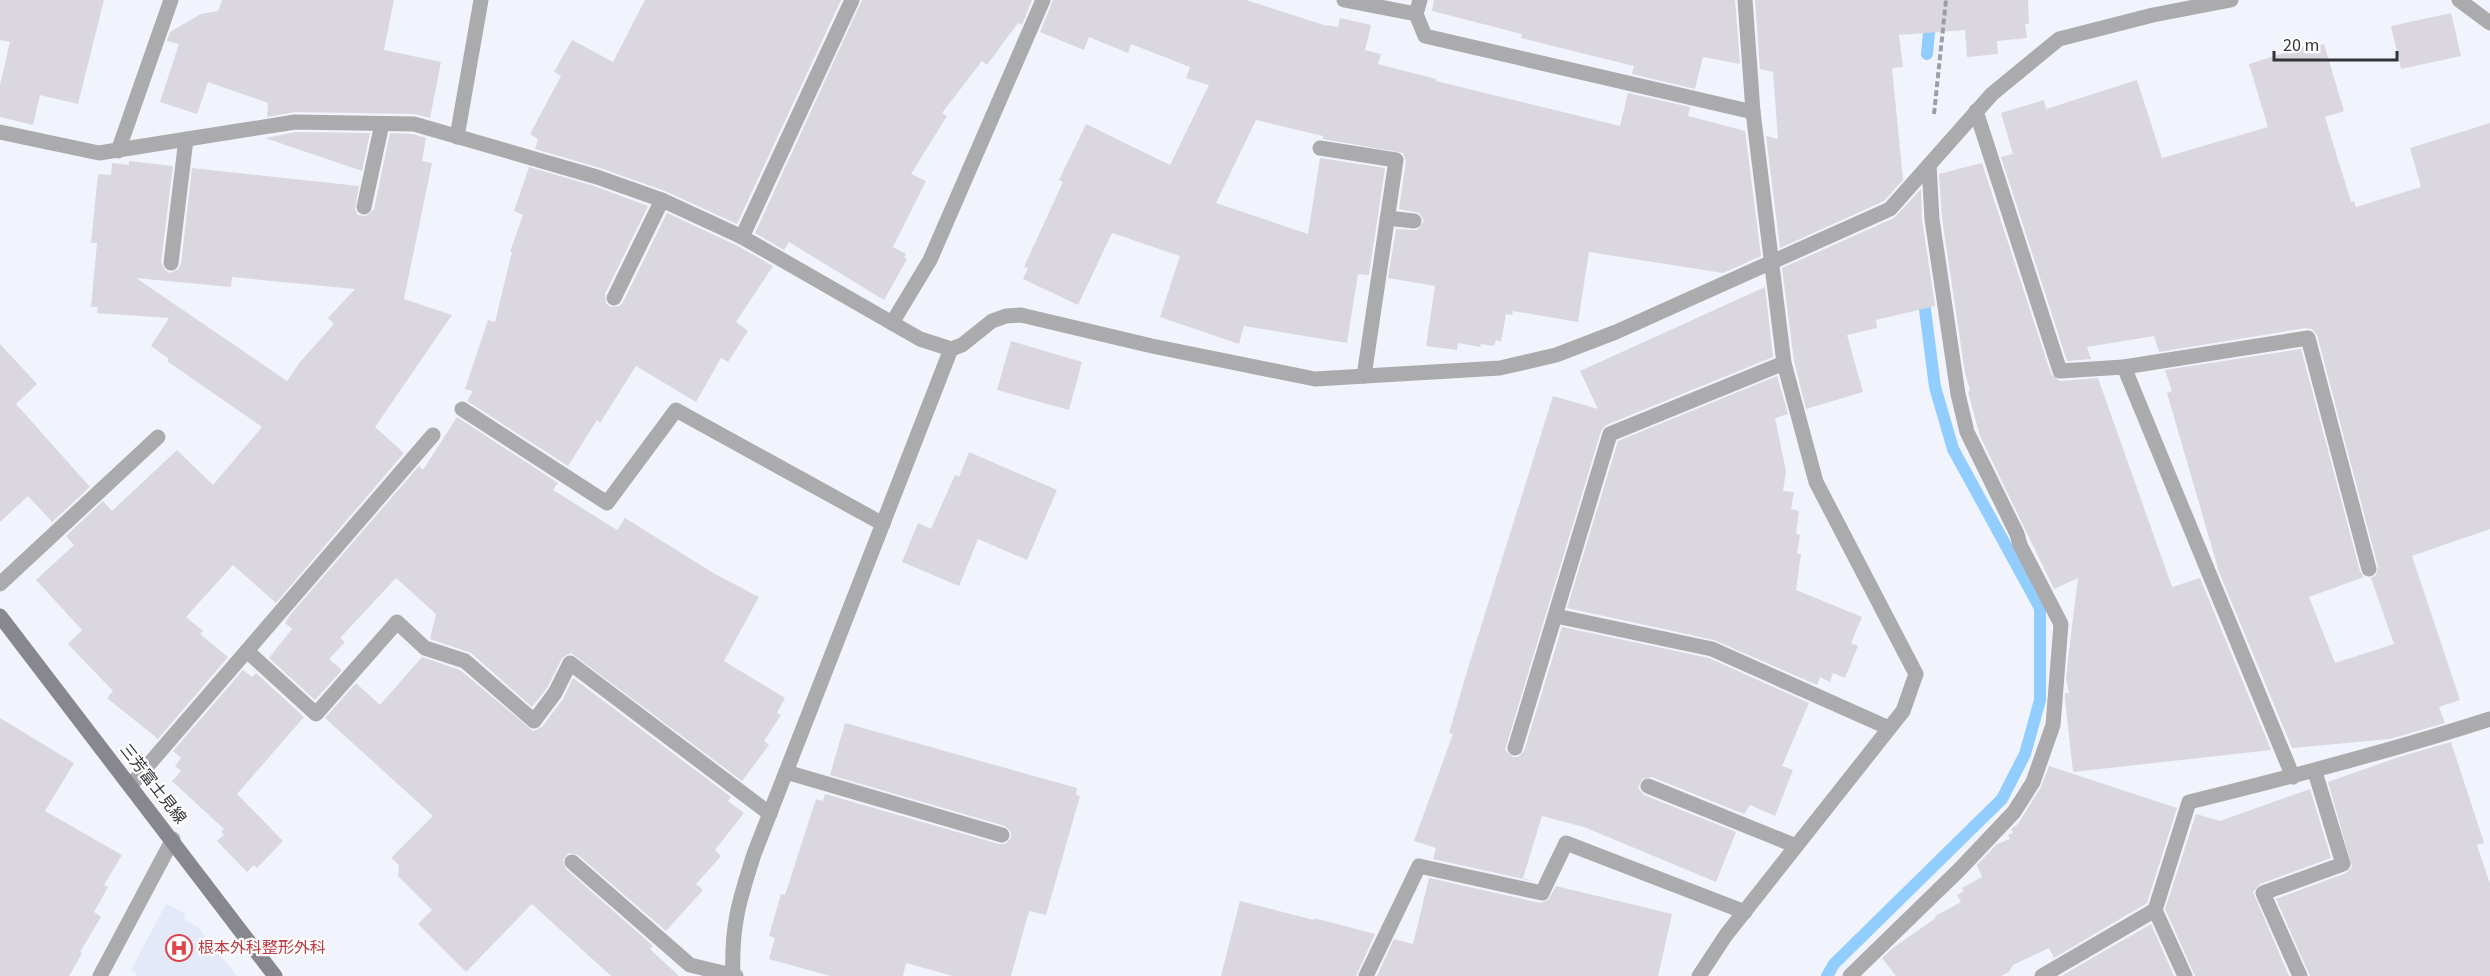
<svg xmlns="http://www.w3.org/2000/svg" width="2490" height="976" viewBox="0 0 2490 976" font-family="'Source Sans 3','Noto Sans JP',sans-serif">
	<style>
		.built { fill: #e3e9f8 }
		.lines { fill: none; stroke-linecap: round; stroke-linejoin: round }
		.stream { stroke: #91ceff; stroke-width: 12 }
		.building { fill: #dad7df; fill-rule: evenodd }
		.path { stroke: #9c9ea4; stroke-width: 4; stroke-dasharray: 6 3; stroke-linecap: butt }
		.lane { stroke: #ababae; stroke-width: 15 }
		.street { stroke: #ababae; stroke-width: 15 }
		.secondary { stroke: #87878d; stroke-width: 15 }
		.labels { text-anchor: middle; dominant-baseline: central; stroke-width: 4.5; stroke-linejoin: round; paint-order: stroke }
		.street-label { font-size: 16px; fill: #333437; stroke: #fff }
		.health-label { font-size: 16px; fill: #be3a42; stroke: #fff; text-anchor: start }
	</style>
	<rect width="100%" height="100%" fill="#f1f4fc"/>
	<polygon class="built" points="166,904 186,914 183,919 198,927 237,976 135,976 137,973 131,970"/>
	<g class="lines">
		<g class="stream">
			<polyline points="1927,54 1932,0"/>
			<polyline points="1827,976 1834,964 2002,799 2025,754 2040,700 2040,608 1953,449 1935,387 1923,294"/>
		</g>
	</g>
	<g class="building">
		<polygon points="0,0 104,0 78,104 40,95 33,125 0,117 0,85 10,42 0,40"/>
		<polygon points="222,0 394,0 384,50 441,62 430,118 414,114 295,112 267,117 268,103 208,82 197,114 160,102 179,44 167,41 170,32 201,14 218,11"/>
		<polygon points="645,0 841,0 737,224 665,191 600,168 535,149 538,139 530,134 561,76 554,72 572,40 613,62"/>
		<polygon points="862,0 1032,0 1022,25 1018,23 987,65 982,61 942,113 947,116 911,174 926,181 893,247 906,254 904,257 907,259 884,300 789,242 784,250 755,233"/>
		<polygon points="1053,0 1246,0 1327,26 1327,25 1338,27 1340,18 1371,25 1365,50 1381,54 1378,64 1436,79 1436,81 1620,126 1628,93 1690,107 1688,116 1745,131 1761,256 1723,273 1589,252 1578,322 1513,311 1512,315 1506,314 1501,342 1496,340 1494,346 1481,344 1480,347 1458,343 1457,350 1426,346 1435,286 1388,278 1396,229 1417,230 1424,221 1419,213 1399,209 1406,161 1403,153 1323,139 1323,136 1256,120 1216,203 1308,234 1320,158 1385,168 1369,275 1358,274 1347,343 1244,326 1239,344 1160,317 1180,256 1112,233 1078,305 1023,279 1028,268 1024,267 1063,182 1059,180 1086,124 1170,165 1209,85 1186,78 1190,67 1131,44 1128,53 1089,37 1084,50 1040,32"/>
		<polygon points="1434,0 1735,0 1740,64 1703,57 1695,89 1632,74 1634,66 1521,38 1522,34 1432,11"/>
		<polygon points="1755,0 2028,0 2029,24 2025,24 2027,38 1997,41 1998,54 1967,57 1965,30 1899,35 1903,67 1892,68 1903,180 1884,201 1780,248 1766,136 1778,139 1773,72 1760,69"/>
		<polygon points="2451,13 2461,56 2401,69 2391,26"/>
		<polygon points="2311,44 2312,47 2324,44 2344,111 2325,117 2351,202 2354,201 2356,207 2421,187 2410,148 2490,123 2490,529 2412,556 2460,700 2439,707 2445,723 2390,739 2292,748 2219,572 2167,393 2172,391 2165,370 2301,349 2360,571 2364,577 2309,597 2335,663 2394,644 2371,578 2376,575 2378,567 2317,335 2312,329 2306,328 2159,352 2154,336 2087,347 2091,359 2067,361 2001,157 2013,154 2001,113 2044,100 2046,109 2137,80 2162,158 2268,127 2249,64"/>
		<polygon points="296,132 370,133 362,171 265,138"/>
		<path d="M390,133L413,134L426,138L422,161L432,163L404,299L452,315L375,427L404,453L276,603L233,565L186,617L203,631L200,634L228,657L158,739L107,698L113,691L68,644L82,630L36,580L74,545L66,536L103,501L112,511L177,450L213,485L262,427L167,361L169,359L151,346L169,318L97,313L98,307H91L97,243H91L98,174L111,175L112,163L129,165V161L173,166L161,262L165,270L170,273L178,269L181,264L192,168L359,186L355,209L358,215L366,216L374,209ZM232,277L355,289L328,318L334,324L300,362L287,381L136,278L231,287Z"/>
		<polygon points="1982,163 2051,374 2060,381 2098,378 2172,587 2200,578 2271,750 2073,772 2065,699 2065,693 2069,693 2066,679 2068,659 2078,578 2054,589 1980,436 1968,392 1970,390 1965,373 1942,218 1939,174"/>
		<polygon points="529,167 594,186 648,206 605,294 606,303 610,307 619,306 623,302 667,213 738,246 773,266 736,322 748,331 728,362 721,358 696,402 636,366 600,423 597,420 568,466 467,401 473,391 465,389 488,320 495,322 512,252 510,252 523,215 514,211"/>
		<polygon points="1921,189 1922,220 1935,306 1876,320 1877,328 1847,335 1863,392 1806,409 1794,361 1782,268 1894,218"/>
		<polygon points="1765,287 1773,357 1606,425 1601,431 1505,750 1513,757 1518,757 1524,751 1562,627 1709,658 1809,703 1782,766 1793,770 1775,816 1750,805 1744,814 1652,777 1642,779 1638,788 1644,795 1736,832 1716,882 1584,827 1542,816 1523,878 1537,882 1433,859 1436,848 1414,841 1453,734 1449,733 1468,668 1553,396 1598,409 1580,371"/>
		<polygon points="1011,341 1082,362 1069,410 997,390"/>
		<polygon points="0,344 37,384 16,404 90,487 52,522 28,496 0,522"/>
		<polygon points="1777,376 1788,414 1775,418 1786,471 1783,491 1794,492 1791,509 1799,511 1796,534 1800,535 1797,554 1801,554 1796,590 1862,617 1851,643 1858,646 1845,678 1833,673 1830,682 1820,677 1817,685 1714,640 1567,608 1618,441"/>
		<polygon points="457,417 558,483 553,490 617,530 625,518 715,574 759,597 724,661 785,698 777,713 781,715 764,741 769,745 742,781 571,653 562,658 547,688 532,707 471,653 430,639 436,614 396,578 340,638 345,642 329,659 342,670 315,700 269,658 292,629 285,623 290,615 419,466 423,470"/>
		<polygon points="969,452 1057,490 1027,560 978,539 959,586 902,562 918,523 931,529 955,475 959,477"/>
		<polygon points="422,657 460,670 533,731 542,727 563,699 573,678 731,797 728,801 744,813 715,850 721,856 696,884 703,890 666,931 578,855 569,853 563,860 566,869 653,946 650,949 679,976 611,976 532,904 466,972 418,924 432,910 398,876 399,865 391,858 433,816 325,718 356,683 380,705"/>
		<polygon points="243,670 252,677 256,673 304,717 237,794 283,841 257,868 254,865 247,872 217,841 224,835 221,832 224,829 172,781 181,771 175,766 181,758 173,751"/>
		<polygon points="0,718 74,763 45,811 122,855 104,885 108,887 94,912 101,917 80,952 82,953 69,976 0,976"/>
		<polygon points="845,723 1077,788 1076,795 1080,796 1046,915 1029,911 1011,976 953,976 906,963 903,976 830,976 769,959 775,938 769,936 781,894 785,895 816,799 823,801 825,794 999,844 1005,844 1011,838 1011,832 1005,826 830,775"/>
		<polygon points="2451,742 2484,843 2477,845 2490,884 2490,976 2310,976 2276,899 2346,873 2352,867 2328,782 2402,756"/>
		<polygon points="2049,766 2177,808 2147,903 2054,958 2049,948 2013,965 2009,972 2001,976 1896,976 1882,958 1894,947 1936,918 1935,916 1961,902 1957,895 1964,891 1962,888 1982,877 1977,865 1997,844 2010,839 2008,835 2013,833 2011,829 2018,824 2041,787"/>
		<polygon points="2310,789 2331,858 2260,884 2253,892 2289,976 2195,976 2165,909 2196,814 2220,821"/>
		<polygon points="1429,878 1540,903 1548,900 1556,886 1672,914 1658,976 1377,976 1394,939 1413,944"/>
		<polygon points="1240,901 1314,920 1314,918 1375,934 1356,976 1221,976"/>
		<polygon points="2151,924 2174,976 2063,976 2063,975"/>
	</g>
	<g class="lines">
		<polyline class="path" points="1934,114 1946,0"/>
		<g class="lane">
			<polyline points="1344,0 1416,14"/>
			<polyline points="1320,148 1396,160 1364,376"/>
			<polyline points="364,207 382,124"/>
			<polyline points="1387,218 1414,221"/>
			<polyline points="171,263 186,139"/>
			<polyline points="614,298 662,200"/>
			<polyline points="2124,367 2308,338 2369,569"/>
			<polyline points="0,584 158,437"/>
			<polyline points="247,651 316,714 397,622 425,648 465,661 534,721 555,693 570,663 770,814"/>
			<polyline points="786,772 1002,835"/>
			<polyline points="131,785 433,435"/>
			<polyline points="1648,786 1796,846"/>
			<polyline points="572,862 690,965 736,976"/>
			<polyline points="1850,976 1959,870 2014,812 2033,782 2053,725 2061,624 2020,545 2017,534 1967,432 1958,394 1932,219 1929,165"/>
			<polyline points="2042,976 2155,910"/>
		</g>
		<g class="street">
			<polyline points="1420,0 1416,14 1425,36 1753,112"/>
			<polyline points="2459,0 2490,23"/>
			<polyline points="1976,111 2060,371 2124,367 2293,777"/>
			<polyline points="0,132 99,153 295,122 414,124 597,177 662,200 742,237 920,339 951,349 962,345 992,321 1006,316 1021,315 1152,346 1315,379 1500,368 1556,355 1616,332 1890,209 1992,94 2059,39 2153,15 2231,0"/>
			<polyline points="457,137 481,0"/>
			<polyline points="118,151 171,0"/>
			<polyline points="742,237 852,0"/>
			<polyline points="892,323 930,260 1043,0"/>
			<polyline points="462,409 607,503 676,410 883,524"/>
			<polyline points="1556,616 1712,649 1889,728"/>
			<polyline points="1515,748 1610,434 1784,363"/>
			<polyline points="100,976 173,839"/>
			<path d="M733,976C731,926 739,901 754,854L951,349"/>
			<polyline points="1366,976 1419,866 1542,893 1566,843 1745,912"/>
			<polyline points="1699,976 1726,935 1903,711 1916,674 1816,482 1784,363 1753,112 1745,0"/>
			<path d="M2185,976L2155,910L2189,802C2291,777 2391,751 2490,719"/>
			<polyline points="2300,976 2263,893 2343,864 2315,772"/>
		</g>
		<polyline class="secondary" points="0,616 275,976"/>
	</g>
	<defs>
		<symbol id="hospital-ring" viewBox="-11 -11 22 22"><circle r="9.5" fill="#fff" stroke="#e0444e" stroke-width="1.5"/><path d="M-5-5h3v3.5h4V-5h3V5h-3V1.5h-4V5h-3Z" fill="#e0444e"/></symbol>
	</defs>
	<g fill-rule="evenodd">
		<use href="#hospital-ring" x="164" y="933" width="30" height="30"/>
	</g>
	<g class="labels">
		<g class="street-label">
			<text transform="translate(153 784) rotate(52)">三芳富士見線</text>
		</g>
		<g class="health-label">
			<text x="198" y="948">根本外科整形外科</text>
		</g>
	</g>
	<path d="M2274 51v9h123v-9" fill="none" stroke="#333437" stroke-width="3"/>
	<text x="2283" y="51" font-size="18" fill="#333437" stroke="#ffffff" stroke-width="4.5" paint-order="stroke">20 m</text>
</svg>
